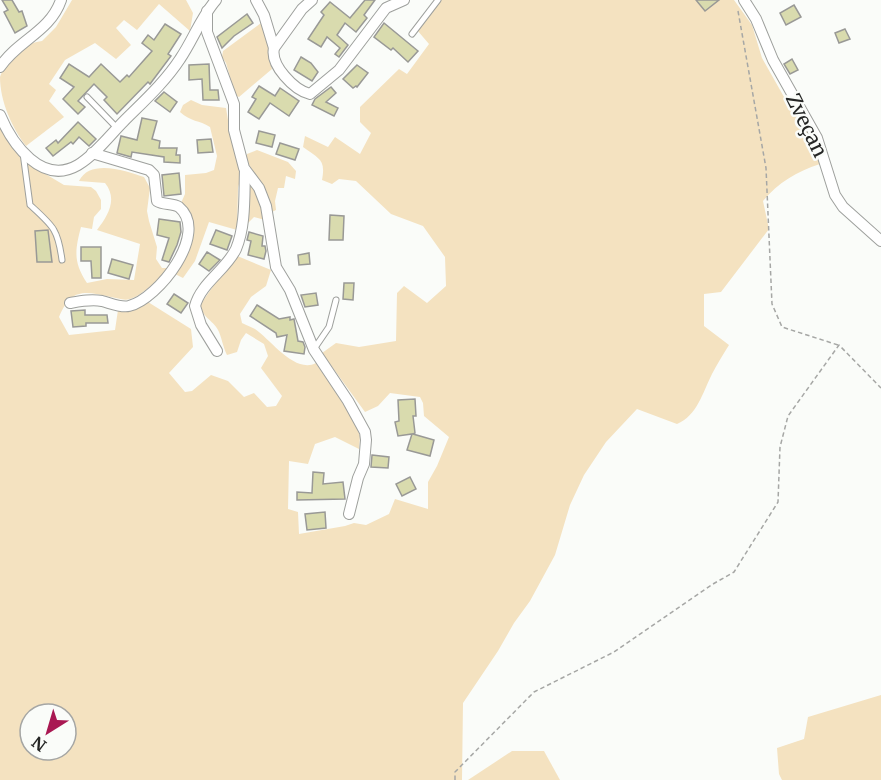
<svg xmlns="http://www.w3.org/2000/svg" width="881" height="780" viewBox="0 0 881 780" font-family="Merriweather,serif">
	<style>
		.green { fill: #f4e2c0; fill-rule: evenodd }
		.building { fill: #d9dbae; stroke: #999996; stroke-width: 1.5 }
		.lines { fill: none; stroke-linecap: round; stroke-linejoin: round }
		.lane-casing { stroke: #9ea09d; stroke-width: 7 }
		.street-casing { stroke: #9ea09d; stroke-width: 12 }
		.path { stroke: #a6a7a5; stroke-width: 1.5; stroke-dasharray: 4.5 3; stroke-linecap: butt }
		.lane { stroke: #fff; stroke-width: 5 }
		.street { stroke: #fff; stroke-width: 10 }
		.labels { text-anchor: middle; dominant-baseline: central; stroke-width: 5; stroke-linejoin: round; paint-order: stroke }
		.street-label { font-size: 20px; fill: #252625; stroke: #fafcf9 }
	</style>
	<rect width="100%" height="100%" fill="#fafcf9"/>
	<g class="green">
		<path d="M72,0H186L193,13L190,31L159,4L137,30L124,20L116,28L131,45L116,59L95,43L65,60L49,84L56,90L49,101L64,117L26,146C12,128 0,101 0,77C2,70 9,62 14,57C20,49 31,42 42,41L56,27Z"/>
		<path d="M438,0H734L752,25L762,58L788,104L809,132L820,164C796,172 779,182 763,201L769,229L721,292L704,294V326L729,345C723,355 717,364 712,374C703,392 697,416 677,424L637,409L606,442L584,475L570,505L555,555L530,601L514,623L498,651L463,703L462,780H0V123L22,160L64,185L91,187L96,191L101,200V209L94,217L92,229L81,227C75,250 73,262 87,283L107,279L134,280L140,244L97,230C108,216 118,199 105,183L79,181C90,158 127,171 144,177L150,188L147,211L149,221L157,247L156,259L162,268H170C159,277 144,295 130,299C124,301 117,298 111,297C84,291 71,288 59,317L69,335L115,330L118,310L148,302L191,329L193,347L169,373L185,392L192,391L211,375L228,381L244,397L254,393L267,407L276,406L282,396L261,368L268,356L264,344L246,333L241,340L237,352L227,355C223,347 222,339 219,332C214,320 203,319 200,305L235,255L271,270L266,286L251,297L240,314L242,323C246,325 251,327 255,329C271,340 295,374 316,363L353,417L360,436L359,449L335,437L315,444L308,464L289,461L288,509L298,512L299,534L345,526L354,523L366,525L389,514L395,499L428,509V482L437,466L449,437L424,416L423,403L420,397L390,393L378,406L365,412L322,353L336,343L359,347L396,341L397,293L404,286L427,303L446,286L445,257L423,226L391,214L356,181L339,179L332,184L322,180C326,159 319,159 303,147L305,136L328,147L335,137L360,154L371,133L360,122V107L399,69L407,74L429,44L417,30ZM30,714H66V750H30Z"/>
		<polygon points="261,23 269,42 269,59 272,69 239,97 235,95 226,63 222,57 223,51"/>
		<path d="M191,100L202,105L226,108L231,138L241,176L238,188L237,230L209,222L195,261L183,278L175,274L184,260L190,241L181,203L185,194V175L206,173L214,170L217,156L210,127C199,120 191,122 180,112L183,105Z"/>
		<polygon points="257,150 288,162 296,171 295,179 286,176 284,188 278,188 275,201 276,210 272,212 267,193 246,160 247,154"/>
		<polygon points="249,184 257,192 265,220 254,217 248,223 245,218"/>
		<polygon points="881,695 881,780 782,780 779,774 777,748 804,739 808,717"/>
		<polygon points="512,751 544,751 560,780 468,780"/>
	</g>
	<g class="building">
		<polygon points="2,0 12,0 19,12 22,11 27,26 15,33 4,12 8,10"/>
		<polygon points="365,0 375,0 364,15 367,18 356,32 345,23 337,35 348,45 339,57 335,54 340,48 327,37 321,47 308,39 324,15 321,12 330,2 350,18"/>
		<polygon points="696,0 719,0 705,11"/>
		<polygon points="794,5 801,17 786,25 780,13"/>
		<polygon points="247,14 253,23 234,36 222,48 217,37"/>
		<polygon points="384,23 418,51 408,62 393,48 391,50 374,37"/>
		<polygon points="165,24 181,34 168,54 171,56 150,84 148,82 117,114 104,100 107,97 94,84 78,101 85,107 78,114 63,99 74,87 60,78 69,64 89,77 101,64 120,82 127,75 129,77 152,51 142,43 148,35 154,40"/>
		<polygon points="845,29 850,39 839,43 835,33"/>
		<polygon points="301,57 311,63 318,72 312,81 294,70"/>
		<polygon points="792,59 798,70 790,74 784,64"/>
		<polygon points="209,64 210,90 218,90 219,100 203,100 202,79 189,80 189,65"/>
		<polygon points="357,65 368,73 357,87 356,86 353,88 343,79"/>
		<polygon points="259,86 275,96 280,88 299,101 289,116 270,103 259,119 248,112 256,99 252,97"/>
		<polygon points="331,87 336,93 326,102 338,108 334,116 312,105 315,99"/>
		<polygon points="164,92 177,102 170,112 155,101"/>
		<polygon points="142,118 157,121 152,139 160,141 159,148 177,148 176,155 180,155 180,163 164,162 164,157 132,152 131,157 117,153 121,136 137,140"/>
		<polygon points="78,122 96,139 89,146 79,137 73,144 71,142 53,156 46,148 56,140 58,143"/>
		<polygon points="259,131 275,135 272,147 256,143"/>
		<polygon points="211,139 213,152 198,153 197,140"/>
		<polygon points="280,143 299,149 295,160 276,154"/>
		<polygon points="179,173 181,194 164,196 162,175"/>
		<polygon points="330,215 344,216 343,240 329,240"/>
		<polygon points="159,219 180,222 181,232 177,245 169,262 162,260 169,238 157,235"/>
		<polygon points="48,230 52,262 37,262 35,231"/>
		<polygon points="216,230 232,236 227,250 210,244"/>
		<polygon points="249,232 263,236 262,246 265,246 266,251 264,259 248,255 251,241 247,240"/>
		<polygon points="81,247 101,247 101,278 92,278 91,261 81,261"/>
		<polygon points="207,252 220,260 209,271 199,264"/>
		<polygon points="309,253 310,264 299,265 298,255"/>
		<polygon points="112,259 133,265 129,279 108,273"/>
		<polygon points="344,283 354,283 353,300 343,299"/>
		<polygon points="316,293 318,305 305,307 301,295"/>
		<polygon points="174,294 188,303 181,313 167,304"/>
		<polygon points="257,305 279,319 290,317 290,320 294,319 298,341 303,342 305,347 304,354 284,351 287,335 277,337 276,333 250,316"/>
		<polygon points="85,310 85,315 107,315 108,323 86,323 86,326 73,327 71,311"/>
		<polygon points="415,399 416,416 413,416 415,433 413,434 434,440 430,456 407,450 412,434 398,436 395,422 399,421 398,400"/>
		<polygon points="372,455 389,457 388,468 371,467"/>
		<polygon points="313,472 324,473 323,484 343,482 345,499 297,500 297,492 312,493"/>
		<polygon points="410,477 416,489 402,496 396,484"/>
		<polygon points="325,512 326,528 307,530 305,514"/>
	</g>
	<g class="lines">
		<defs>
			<g id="lane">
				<polyline points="412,34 438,0"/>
				<polyline points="87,97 117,128"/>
				<path d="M23,153L30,205C53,226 58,229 62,260"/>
				<polyline points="314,349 329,327 336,300"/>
			</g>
			<g id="street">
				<polyline points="256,0 264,15 274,48"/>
				<path d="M312,0L302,9L274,48C270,65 294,90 310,94L339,70L386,8L404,0"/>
				<polyline points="744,0 756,19 773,60 817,138 835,195 843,207 881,241"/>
				<polyline points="207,11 207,32 234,104 234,130 244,168 259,188 266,206 276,267 290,290 314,350 348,401 365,432 366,440 364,464 358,478 349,514"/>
				<path d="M0,67C18,40 50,32 61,0"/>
				<path d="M0,115C12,144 42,186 78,165C95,155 110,135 124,121C144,101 165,82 180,59C193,40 201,17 216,0"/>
				<path d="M70,303C81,301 91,299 102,301C110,303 121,308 129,306C158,299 210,233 179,207C173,203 163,205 157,201L154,175L149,170L92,153"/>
				<path d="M217,351L201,325L195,306C201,283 226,270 236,249C246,225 244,195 245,170"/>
			</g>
		</defs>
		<use href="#lane" class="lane-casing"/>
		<use href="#street" class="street-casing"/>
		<g class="path">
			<polyline points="738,11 766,168 772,304 782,327 838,345"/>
			<polyline points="455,780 455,772 534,692 614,652 713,584 734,572 778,502 780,447 788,416 839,345 881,388"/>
		</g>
		<use href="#lane" class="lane"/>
		<use href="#street" class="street"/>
	</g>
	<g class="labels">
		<g class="street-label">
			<text transform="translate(807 125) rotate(64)">Zveçan</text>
		</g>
	</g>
	<g transform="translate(48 732) rotate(217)"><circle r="28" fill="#fafcf9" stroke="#a5a6a4" stroke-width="1.5"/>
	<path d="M0-4.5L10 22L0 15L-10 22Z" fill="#a91852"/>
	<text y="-9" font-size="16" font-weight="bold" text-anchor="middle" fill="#252625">N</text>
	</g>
</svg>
